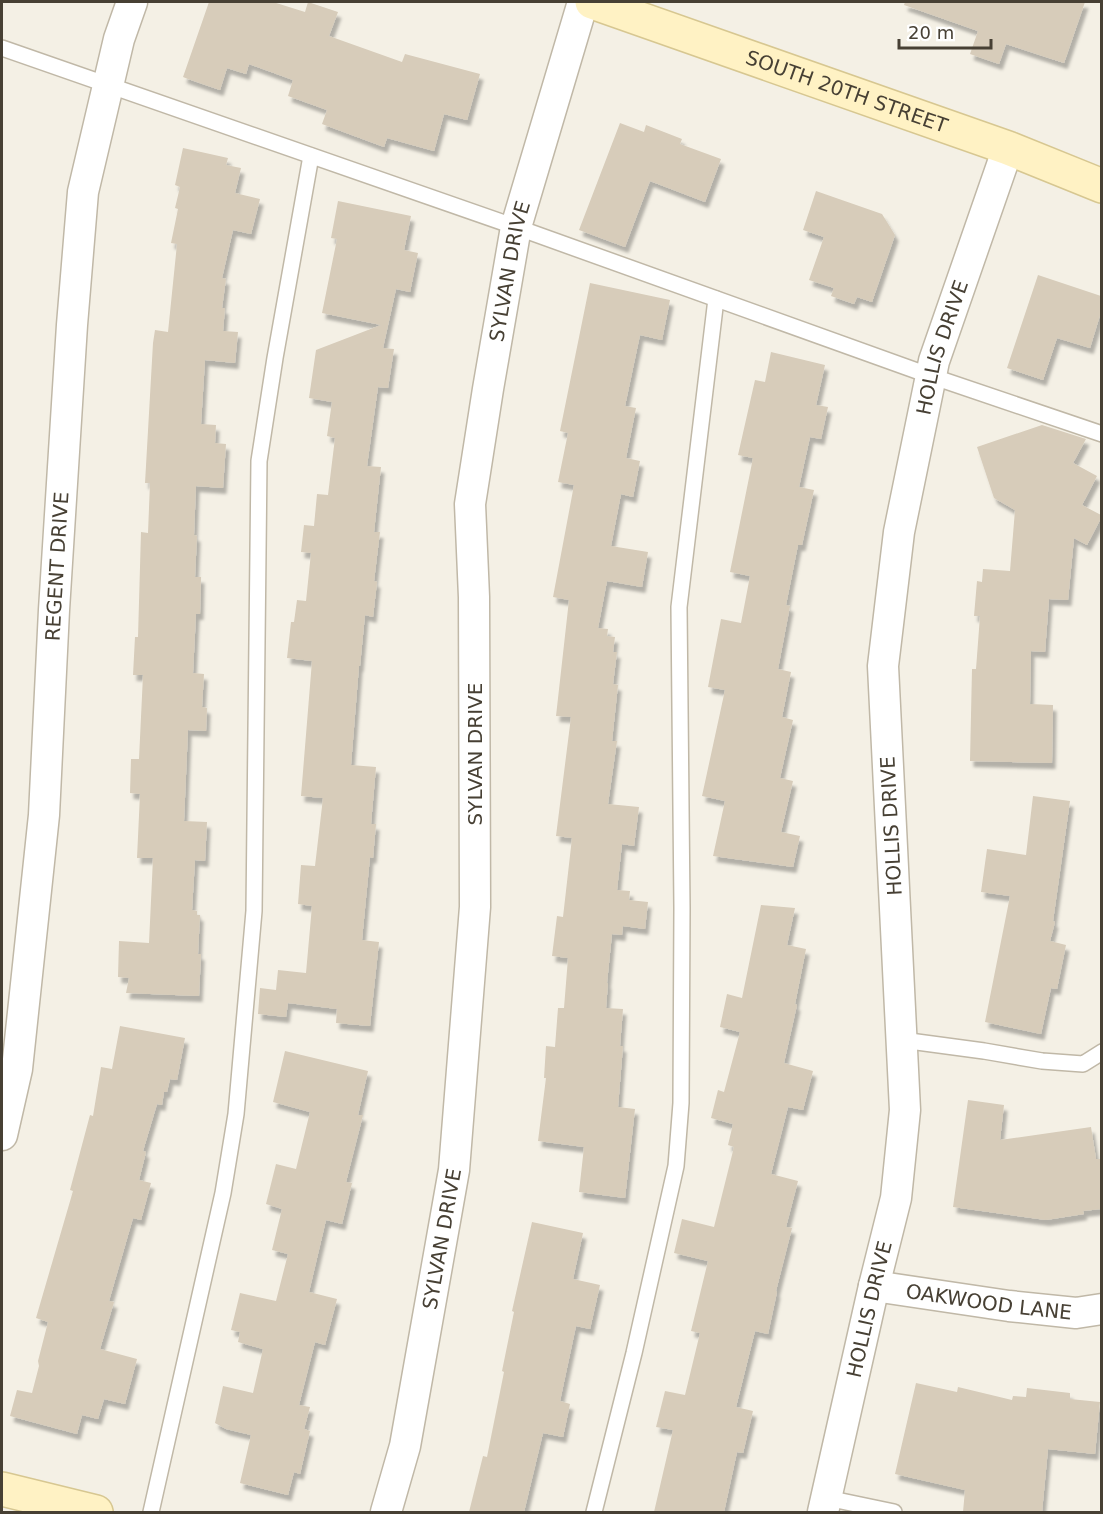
<svg xmlns="http://www.w3.org/2000/svg" width="1103" height="1514" viewBox="0 0 1103 1514" font-family="'DejaVu Sans',sans-serif">
	<style>
		.building { fill: #d7ccba; filter: url(#shadow) }
		.lines { fill: none; stroke-linecap: round; stroke-linejoin: round }
		.lane-casing { stroke: #c0b8a7; stroke-width: 18 }
		.street-casing { stroke: #c0b8a7; stroke-width: 33 }
		.secondary-casing { stroke: #d7c791; stroke-width: 36 }
		.lane { stroke: #fff; stroke-width: 15 }
		.street { stroke: #fff; stroke-width: 30 }
		.secondary { stroke: #fff2c4; stroke-width: 33 }
		.labels { text-anchor: middle; dominant-baseline: central; stroke-width: 4.5; stroke-linejoin: round; paint-order: stroke }
		.street-label { font-size: 20px; fill: #474034; stroke: #fff }
	</style>
	<defs>
		<filter id="shadow"><feDropShadow dx="3.5" dy="6" stdDeviation="1.5" flood-color="#0004"/></filter>
	</defs>
	<rect width="100%" height="100%" fill="#f4f0e5"/>
	<g class="building">
		<polygon points="209,2 273,2 305,12 308,2 338,12 329,36 402,62 405,54 480,74 467,120 444,114 434,151 387,138 384,147 322,124 327,110 288,96 293,80 249,64 246,74 227,68 220,90 188,79 183,77"/>
		<polygon points="905,2 1085,2 1064,63 1006,44 999,64 970,54 978,31 904,5"/>
		<polygon points="620,123 644,132 646,125 682,139 680,144 721,159 705,202 650,181 625,247 579,230"/>
		<polygon points="183,148 228,158 226,165 241,168 235,193 260,199 251,234 233,230 222,278 226,279 222,308 225,308 223,331 238,332 235,363 205,360 201,424 216,425 215,443 226,444 223,488 196,486 194,535 197,536 195,577 201,577 200,614 196,614 193,673 204,674 202,707 207,708 206,731 188,730 184,821 207,822 205,861 195,860 192,910 197,911 197,915 200,915 198,954 201,954 199,996 126,993 129,978 118,977 119,941 149,943 153,858 137,858 140,794 130,793 131,759 139,759 143,675 133,675 135,637 138,637 141,532 148,533 150,483 145,483 153,343 155,330 168,332 177,244 171,243 178,209 175,208 180,187 175,185"/>
		<polygon points="816,191 882,214 895,235 872,302 857,297 854,304 831,296 834,288 809,280 824,237 803,230"/>
		<polygon points="338,201 411,216 404,250 418,253 410,292 396,289 383,348 394,349 388,388 378,387 367,466 381,467 374,532 380,532 374,581 377,582 373,617 365,615 360,666 359,666 351,765 376,767 371,824 376,824 373,858 370,857 362,940 379,942 370,1026 336,1023 337,1009 288,1003 286,1017 258,1014 260,988 276,990 278,970 306,973 312,906 298,904 301,865 315,866 323,798 301,796 312,661 287,658 291,622 294,622 297,600 306,601 311,553 301,552 304,525 314,526 317,494 328,495 335,438 327,436 332,402 309,398 316,350 381,325 322,313 337,239 331,238"/>
		<polygon points="1038,275 1101,296 1101,312 1090,348 1057,338 1043,380 1007,368"/>
		<polygon points="590,283 670,300 662,340 640,335 625,406 636,408 626,458 640,461 633,497 621,494 611,546 648,552 642,587 607,581 598,628 608,629 607,636 615,637 613,652 617,652 613,684 618,685 612,741 617,741 608,804 639,807 634,846 622,844 617,890 630,891 629,900 648,902 645,929 623,926 622,935 612,934 607,983 608,983 606,1008 623,1009 620,1046 623,1046 618,1107 635,1109 625,1198 579,1192 584,1147 538,1141 546,1078 544,1078 546,1046 555,1047 558,1008 564,1008 568,958 552,956 557,916 563,917 572,838 556,836 571,717 556,716 569,600 553,597 574,485 558,482 568,433 560,431"/>
		<polygon points="771,352 825,365 816,405 828,407 821,439 810,437 799,487 814,490 802,545 798,545 786,605 790,606 778,669 791,672 782,717 793,720 780,778 793,781 781,832 800,836 793,867 713,856 725,801 702,796 725,690 708,687 721,619 741,623 750,576 730,572 753,458 738,455 755,380 765,382"/>
		<polygon points="1042,425 1086,439 1073,463 1097,476 1082,505 1101,515 1101,518 1087,545 1074,538 1068,600 1049,599 1045,652 1031,651 1030,704 1053,705 1052,763 970,761 972,669 976,669 980,616 974,616 977,581 982,582 983,569 1010,571 1015,510 994,498 977,447"/>
		<polygon points="1033,796 1070,801 1053,921 1055,922 1050,941 1066,945 1057,989 1051,988 1041,1034 985,1022 1010,896 981,892 987,849 1026,855"/>
		<polygon points="761,905 795,908 787,945 806,949 795,1004 797,1005 784,1063 813,1071 803,1110 788,1107 771,1174 798,1181 786,1227 792,1228 776,1291 777,1292 768,1334 755,1331 736,1407 753,1411 743,1453 737,1452 724,1512 654,1512 673,1430 656,1427 665,1391 685,1395 700,1333 691,1331 708,1261 674,1253 682,1219 714,1227 734,1147 728,1145 733,1124 711,1118 718,1090 724,1092 740,1032 720,1027 727,994 742,998"/>
		<polygon points="120,1026 185,1038 177,1080 170,1079 167,1092 164,1092 162,1105 157,1104 143,1151 146,1152 139,1180 151,1183 141,1220 133,1218 109,1301 114,1302 100,1349 137,1359 125,1404 104,1399 98,1419 82,1415 77,1434 10,1416 17,1390 32,1393 39,1366 38,1361 48,1322 36,1318 73,1191 70,1190 90,1115 93,1116 101,1067 112,1069"/>
		<polygon points="285,1051 368,1071 358,1115 363,1115 346,1182 352,1183 342,1224 326,1220 309,1292 337,1299 325,1345 315,1342 299,1405 310,1407 304,1429 310,1431 300,1474 294,1472 288,1495 240,1483 251,1435 226,1429 215,1423 223,1386 253,1393 263,1349 238,1342 240,1332 231,1330 240,1293 276,1301 288,1254 272,1250 282,1209 266,1204 276,1164 296,1169 310,1112 273,1102"/>
		<polygon points="968,1100 1004,1105 1000,1140 1091,1127 1096,1159 1101,1159 1101,1209 1083,1211 1084,1214 1046,1220 953,1207"/>
		<polygon points="532,1222 583,1233 573,1279 600,1285 590,1329 576,1326 560,1401 570,1404 563,1437 543,1433 524,1512 469,1512 483,1456 487,1457 504,1372 502,1371 514,1312 512,1311"/>
		<polygon points="916,1383 957,1392 958,1387 1012,1400 1013,1396 1026,1397 1027,1388 1070,1393 1070,1399 1100,1402 1095,1454 1048,1449 1042,1512 963,1512 965,1490 895,1474"/>
	</g>
	<g class="lines">
		<defs>
			<g id="lane">
				<polyline points="2,48 516,227 931,376 1102,434"/>
				<polyline points="902,1040 984,1051 1042,1061 1083,1064 1102,1052"/>
				<polyline points="827,1498 894,1512"/>
				<polyline points="151,1512 223,1193 236,1114 254,911 259,461 275,358 311,156"/>
				<polyline points="594,1512 634,1353 676,1166 681,1103 682,908 679,607 716,299"/>
			</g>
			<g id="street">
				<path id="s1" d="M2,1135L17,1069L44,815L54,610L72,325L83,192L119,39L132,2"/>
				<path id="s2" d="M874,1286L1009,1306L1076,1313L1102,1309"/>
				<path id="s3" d="M386,1512L405,1446L454,1170L475,907L474,597L470,504L488,389L516,227L583,2"/>
				<path id="s4" d="M823,1512L874,1286L896,1198L905,1110L883,666L899,532L934,361L1008,148"/>
			</g>
			<g id="secondary">
				<path id="s5" d="M592,2L1008,148L1102,186"/>
				<polyline points="2,1489 96,1512"/>
			</g>
		</defs>
		<use href="#lane" class="lane-casing"/>
		<use href="#street" class="street-casing"/>
		<use href="#secondary" class="secondary-casing"/>
		<use href="#lane" class="lane"/>
		<use href="#street" class="street"/>
		<use href="#secondary" class="secondary"/>
	</g>
	<g class="labels">
		<g class="street-label">
			<text stroke="none"><textPath href="#s5" startOffset="270">SOUTH 20TH STREET</textPath></text>
			<text stroke="none"><textPath href="#s3" startOffset="1252">SYLVAN DRIVE</textPath></text>
			<text stroke="none"><textPath href="#s4" startOffset="1180">HOLLIS DRIVE</textPath></text>
			<text stroke="none"><textPath href="#s1" startOffset="572">REGENT DRIVE</textPath></text>
			<text transform="translate(475 754) rotate(-90)">SYLVAN DRIVE</text>
			<text transform="translate(891 826) rotate(-93)">HOLLIS DRIVE</text>
			<text stroke="none"><textPath href="#s3" startOffset="279">SYLVAN DRIVE</textPath></text>
			<text stroke="none"><textPath href="#s2" startOffset="116">OAKWOOD LANE</textPath></text>
			<text stroke="none"><textPath href="#s4" startOffset="208">HOLLIS DRIVE</textPath></text>
		</g>
	</g>
	<rect width="1103" height="1514" fill="none" stroke="#474034" stroke-width="6"/>
	<path d="M899 39v9h92v-9" fill="none" stroke="#474034" stroke-width="3"/>
	<text x="908" y="39" font-size="18" fill="#474034" stroke="#ffffff" stroke-width="4.5" paint-order="stroke">20 m</text>
</svg>
